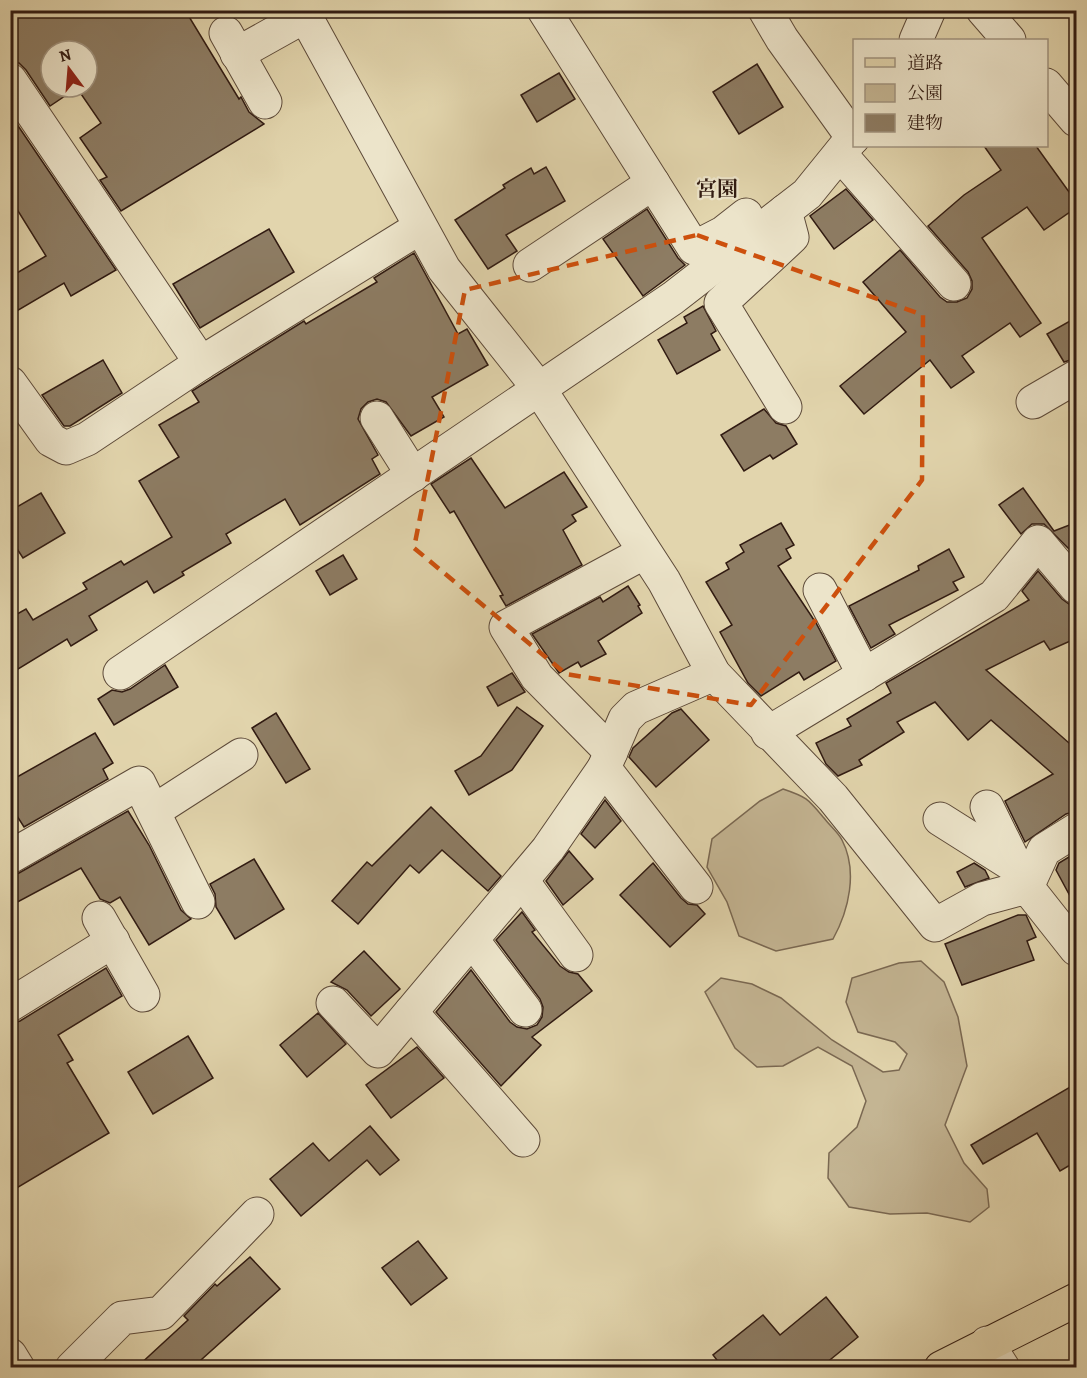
<svg xmlns="http://www.w3.org/2000/svg" width="1087" height="1378" viewBox="0 0 1087 1378" font-family="Alegreya,'Noto Serif JP',serif">
	<style>
		.green { fill: #c4b593; stroke: #7a6852; stroke-width: 1.5 }
		.building { fill: #8d7c63; stroke: #311b12; stroke-width: 1.5; fill-rule: evenodd }
		.lines { fill: none; stroke-linecap: round; stroke-linejoin: round }
		.minor-casing { stroke: #5d4a39; stroke-width: 35 }
		.major-casing { stroke: #311b12; stroke-width: 35 }
		.minor { stroke: #ece4ca; stroke-width: 33 }
		.major { stroke: #e2d5ad; stroke-width: 33 }
		.marked { fill: none; stroke: #cd500d; stroke-width: 4.5; stroke-dasharray: 12 8; stroke-linejoin: round }
		.labels { text-anchor: middle; dominant-baseline: central; stroke-width: 4.5; stroke-linejoin: round; paint-order: stroke }
		.quarter-label { font-size: 21px; font-weight: bold; fill: #311b12; stroke: #ece4ca }
	</style>
	<rect width="100%" height="100%" fill="#e2d5ad"/>
	<filter id="stains"><feTurbulence type="fractalNoise" baseFrequency=".00333" numOctaves="4"/><feColorMatrix values="0 0 0 0 .2 0 0 0 0 .09 0 0 0 0 .02 0 0 0 .5 -.17"/></filter>
	<radialGradient id="worn" r=".72"><stop offset=".6" stop-color="#630" stop-opacity="0"/><stop offset="1" stop-color="#630" stop-opacity=".3"/></radialGradient>
	<g class="green">
		<path d="M783,789C807,797 808,799 824,818C829,825 838,832 842,840C858,871 849,910 833,939L776,951L739,936L727,902L707,867L712,839L760,801Z"/>
		<polygon points="921,961 944,982 958,1017 967,1066 945,1125 964,1163 987,1189 989,1207 970,1222 927,1213 890,1214 849,1207 828,1178 829,1153 857,1127 866,1101 852,1066 818,1047 783,1066 757,1067 735,1048 705,992 721,978 752,984 781,998 832,1040 883,1072 899,1070 907,1054 895,1042 858,1032 846,1002 852,978 899,963"/>
	</g>
	<g class="building">
		<path d="M27,10H185L239,99L241,97L249,112L264,124L121,211L100,180L107,177L80,138L101,123L77,88L50,106L26,70L19,63L10,62V21ZM51,51H87V87H51Z"/>
		<polygon points="757,64 783,107 739,134 713,92"/>
		<polygon points="559,73 575,99 537,122 521,95"/>
		<polygon points="10,114 116,270 71,296 64,283 10,315 10,277 46,256 10,198"/>
		<polygon points="984,146 1036,146 1077,203 1077,207 1044,230 1027,207 982,238 1041,323 1020,337 1010,323 962,356 974,372 951,388 930,360 864,414 840,386 906,332 863,282 900,250 940,297 947,302 957,302 967,298 972,289 972,281 968,272 928,226 964,195 1001,170"/>
		<polygon points="546,167 565,201 506,235 517,251 488,269 455,220 505,188 503,185 531,168 534,174"/>
		<polygon points="846,189 873,220 834,249 810,216"/>
		<polygon points="647,209 678,258 685,265 643,296 603,239"/>
		<polygon points="269,229 294,272 200,328 173,284"/>
		<polygon points="414,253 458,334 467,329 488,365 432,397 444,417 411,436 386,402 377,399 368,402 361,409 358,419 378,455 372,459 380,474 300,525 285,499 226,534 231,543 182,572 184,575 154,593 147,581 89,616 97,630 71,646 67,639 10,674 10,618 26,609 33,620 87,589 83,583 121,561 124,565 172,537 139,481 179,457 159,425 199,402 192,391 304,321 306,324 377,282 374,278"/>
		<polygon points="703,306 716,331 711,334 720,350 677,374 658,340 687,323 684,317"/>
		<polygon points="1077,317 1077,358 1064,362 1047,334"/>
		<polygon points="103,360 122,393 70,426 64,426 42,395"/>
		<polygon points="764,409 776,423 786,426 797,444 773,459 770,455 744,471 721,435"/>
		<polygon points="471,458 505,508 564,472 587,507 572,515 576,521 563,530 582,565 506,606 500,596 503,595 454,511 450,513 431,484"/>
		<polygon points="1023,488 1054,531 1077,522 1077,557 1044,524 1032,524 1021,534 999,505"/>
		<polygon points="41,493 65,533 23,558 10,538 10,511"/>
		<polygon points="781,523 794,545 786,549 791,558 778,566 816,623 836,661 804,680 799,672 761,696 748,683 720,632 732,625 706,582 729,569 726,563 744,552 740,545"/>
		<polygon points="949,549 964,577 953,582 958,590 889,625 895,634 871,648 849,606 919,570 918,566"/>
		<polygon points="343,555 357,579 330,595 316,571"/>
		<polygon points="1038,571 1062,599 1077,610 1077,638 1050,650 1044,641 986,670 1077,750 1077,811 1066,814 1025,842 1005,801 1053,774 991,720 968,740 935,702 897,722 904,732 859,760 862,765 838,776 826,764 816,743 851,726 847,719 891,693 886,683 1029,600 1022,591"/>
		<polygon points="628,586 640,605 638,606 642,613 598,641 606,654 581,667 578,662 559,673 532,634 600,597 603,602"/>
		<polygon points="165,665 178,687 114,725 98,699 112,690 122,692 130,689"/>
		<polygon points="512,673 525,692 498,706 487,687"/>
		<polygon points="517,707 543,726 512,770 469,795 455,771 481,756"/>
		<polygon points="681,709 709,740 656,787 629,757 633,748 672,713"/>
		<polygon points="276,713 310,769 286,783 252,728"/>
		<polygon points="95,733 113,763 103,769 108,779 24,827 10,805 10,781"/>
		<polygon points="605,800 621,821 595,848 581,834"/>
		<polygon points="431,807 501,876 488,891 442,850 419,873 410,865 358,924 332,901 367,862 372,866"/>
		<polygon points="128,811 149,845 181,910 191,919 149,945 120,897 110,903 100,899 81,868 10,906 10,876 19,873"/>
		<polygon points="569,851 593,879 563,905 546,881"/>
		<polygon points="1077,852 1077,909 1056,870 1059,863"/>
		<polygon points="254,859 284,909 235,939 216,907 215,894 210,884"/>
		<polygon points="653,863 681,898 688,904 697,905 705,914 670,947 620,895"/>
		<polygon points="974,863 985,870 989,878 965,887 957,872"/>
		<polygon points="522,912 535,930 532,932 560,966 569,972 578,974 592,991 532,1037 541,1045 501,1086 436,1012 471,970 510,1022 517,1027 527,1029 537,1025 542,1017 543,1007 540,999 496,940"/>
		<polygon points="1018,915 1026,915 1036,937 1027,941 1034,960 962,985 945,944"/>
		<polygon points="364,951 400,989 371,1016 347,990 331,982"/>
		<polygon points="106,968 122,996 58,1035 73,1060 67,1063 109,1133 10,1192 10,1024 20,1021"/>
		<polygon points="318,1013 346,1044 307,1077 280,1045"/>
		<polygon points="188,1036 213,1078 153,1114 128,1072"/>
		<polygon points="417,1047 444,1078 391,1118 366,1085"/>
		<polygon points="1077,1083 1077,1161 1060,1171 1037,1133 983,1164 971,1145"/>
		<polygon points="370,1126 399,1160 380,1175 367,1160 301,1216 270,1179 313,1143 329,1161"/>
		<polygon points="418,1241 447,1278 411,1305 382,1268"/>
		<polygon points="250,1257 280,1289 192,1368 136,1368 188,1320 184,1316 215,1284 217,1286"/>
		<polygon points="826,1297 858,1337 820,1368 723,1368 713,1355 763,1315 780,1335"/>
	</g>
	<g class="lines">
		<defs>
			<g id="minor">
				<polyline points="302,10 444,269 540,390 664,581 714,674 833,798 935,925 982,899 1027,887 1076,949"/>
				<polyline points="544,10 694,248 723,233 746,215"/>
				<polyline points="765,10 782,39 853,138"/>
				<polyline points="983,10 1009,40"/>
				<polyline points="226,33 265,102"/>
				<polyline points="916,40 929,10"/>
				<polyline points="237,54 305,16"/>
				<polyline points="10,80 201,363"/>
				<polyline points="1046,85 1076,120"/>
				<polyline points="840,154 954,284"/>
				<polyline points="530,265 653,183"/>
				<polyline points="10,383 51,440 66,448 87,439 201,363 419,228"/>
				<polyline points="1033,402 1076,377"/>
				<polyline points="785,407 721,303 792,237 785,211"/>
				<polyline points="377,418 413,475"/>
				<polyline points="820,590 864,675"/>
				<polyline points="120,673 673,298 807,194 854,136"/>
				<polyline points="768,733 994,596 1038,542 1076,587"/>
				<polyline points="611,752 537,677 506,627 643,553"/>
				<polyline points="604,768 696,887"/>
				<polyline points="987,807 1015,864"/>
				<polyline points="154,811 241,755"/>
				<polyline points="940,819 1016,867"/>
				<polyline points="10,857 139,783 198,902"/>
				<polyline points="523,882 576,955"/>
				<polyline points="1027,887 1044,850 1076,830"/>
				<polyline points="99,918 143,995"/>
				<polyline points="473,941 525,1010"/>
				<polyline points="333,1003 378,1051 548,849 604,768 625,719 636,708 714,674"/>
				<polyline points="10,1005 113,941"/>
				<polyline points="411,1012 523,1140"/>
				<polyline points="987,1343 1003,1368"/>
				<polyline points="10,1355 18,1368"/>
				<polyline points="72,1368 122,1318 161,1313 257,1214"/>
			</g>
			<polyline id="major" points="941,1368 1076,1300"/>
		</defs>
		<use href="#minor" class="minor-casing"/>
		<use href="#major" class="major-casing"/>
		<use href="#minor" class="minor"/>
		<use href="#major" class="major"/>
	</g>
	<path class="marked" d="M697,235L923,315L922,480L751,705L566,674L414,548L465,290Z"/>
	<g class="labels">
		<g class="quarter-label">
			<text x="717" y="189">宮園</text>
		</g>
	</g>
	<rect width="1087" height="1378" fill="none" stroke="#e2d5ad" stroke-width="36"/>
	<rect x="12" y="12" width="1063" height="1354" fill="none" stroke="#311b12" stroke-width="3"/>
	<rect x="18" y="18" width="1051" height="1342" fill="none" stroke="#311b12" stroke-width="1.5"/>
	<rect x="853" y="39" width="195" height="108" fill="#ece4ca" stroke="#a19480" stroke-width="1.5"/>
	<rect x="865" y="58" width="30" height="9" fill="#e2d5ad" stroke="#a19480" stroke-width="1.5"/>
	<text x="907" y="69" font-size="18" fill="#311b12">道路</text>
	<rect x="865" y="84" width="30" height="18" fill="#c4b593" stroke="#a19480" stroke-width="1.5"/>
	<text x="907" y="99" font-size="18" fill="#311b12">公園</text>
	<rect x="865" y="114" width="30" height="18" fill="#8d7c63" stroke="#a19480" stroke-width="1.5"/>
	<text x="907" y="129" font-size="18" fill="#311b12">建物</text>
	<g transform="translate(69 69) rotate(344)"><circle r="28" fill="#ece4ca" stroke="#a19480" stroke-width="1.5"/>
	<path d="M0-4.5L10 22L0 15L-10 22Z" fill="#8f2418"/>
	<text y="-9" font-size="16" font-weight="bold" text-anchor="middle" fill="#311b12">N</text>
	</g>
	<rect width="100%" height="100%" filter="url(#stains)"/>
	<rect width="100%" height="100%" fill="url(#worn)"/>
</svg>
